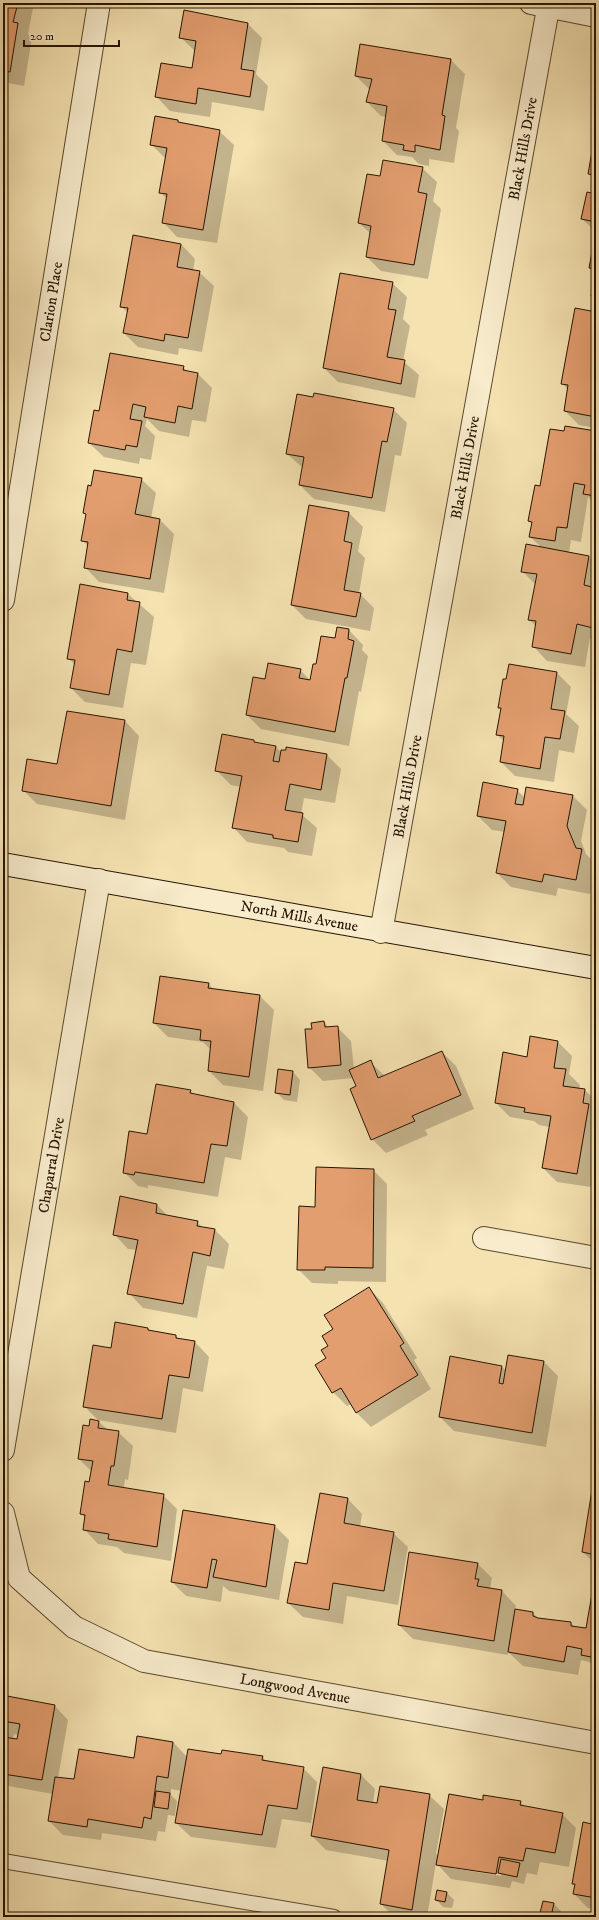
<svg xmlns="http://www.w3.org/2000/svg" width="599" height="1920" viewBox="0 0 599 1920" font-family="'IM FELL DW Pica',serif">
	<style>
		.shadow { fill: #0003; fill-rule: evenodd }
		.building { fill: #e39e6f; stroke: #261400 }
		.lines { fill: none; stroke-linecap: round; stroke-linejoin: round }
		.lane-casing { stroke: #5a482c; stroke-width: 16 }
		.street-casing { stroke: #5a482c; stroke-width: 24 }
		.secondary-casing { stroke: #261400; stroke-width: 24 }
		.lane { stroke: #f8eccc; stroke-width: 14 }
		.street { stroke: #f8eccc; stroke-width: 22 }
		.secondary { stroke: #f8eccc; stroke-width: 22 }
		.labels { text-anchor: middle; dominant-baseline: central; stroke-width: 3; stroke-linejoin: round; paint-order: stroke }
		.street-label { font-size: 15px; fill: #261400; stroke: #f8eccc }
	</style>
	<rect width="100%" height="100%" fill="#f5e2b1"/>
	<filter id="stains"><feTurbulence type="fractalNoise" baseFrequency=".005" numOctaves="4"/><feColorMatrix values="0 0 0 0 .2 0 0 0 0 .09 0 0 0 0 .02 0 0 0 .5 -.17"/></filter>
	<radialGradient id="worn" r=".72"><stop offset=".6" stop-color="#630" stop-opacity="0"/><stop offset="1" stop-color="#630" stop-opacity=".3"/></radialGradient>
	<g class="shadow">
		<polygon points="3,3 34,3 28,34 32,38 24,86 3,82"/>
		<polygon points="185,12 248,24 262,38 256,74 268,86 264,111 212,102 210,117 170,111 156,96 193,69 196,52 180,37"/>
		<polygon points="451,60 465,74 456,128 459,131 454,163 429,159 429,166 419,164 412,157 397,155 383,141 387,117 381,116 367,102 370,90 356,76"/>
		<polygon points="178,121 181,124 219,131 234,145 217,243 177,237 163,222 167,199 160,192 166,159 151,144"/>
		<polygon points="3,128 6,131 3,146"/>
		<polygon points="596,141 596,181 589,174"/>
		<polygon points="422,168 437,182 433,201 441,209 428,279 381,271 367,257 371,234 359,223 381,177"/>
		<polygon points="596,195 596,232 582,219"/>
		<polygon points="596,235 596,273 590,267"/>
		<polygon points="181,244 195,259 193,271 199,272 214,286 202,352 179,348 178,355 138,347 124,333 128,313 121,306"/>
		<polygon points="392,283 407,297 403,319 410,326 403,361 419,375 415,398 338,382 324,368"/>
		<polygon points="596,313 596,428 579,425 565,411 568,390 562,383"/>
		<polygon points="183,367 188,372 198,374 212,388 206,422 192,420 189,437 159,431 147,419 145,426 155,436 151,460 140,458 139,464 104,457 89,443 100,412"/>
		<polygon points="393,409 407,423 401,456 395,455 385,512 314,499 300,485 303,468 287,454"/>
		<polygon points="565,432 596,432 596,505 588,497 581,542 571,540 569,553 589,557 596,565 596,639 590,638 585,667 547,661 533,646 536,626 529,620 536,585 522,571 542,548 530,537 532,524 529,521 541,487"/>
		<polygon points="141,479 156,493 151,518 160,520 174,534 164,593 99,582 85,567 88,546 82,540 87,515 85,513 92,487"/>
		<polygon points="349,513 363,527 358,551 365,558 359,593 374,608 370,631 306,619 292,605"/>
		<polygon points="128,594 154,617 146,665 131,663 123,708 85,702 71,688 75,665 68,658"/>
		<polygon points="338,628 349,630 363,645 362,650 368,656 361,692 359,691 349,746 261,729 247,715 266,681 300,670 311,681 317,665 336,639"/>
		<polygon points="510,665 557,673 571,687 566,714 579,726 574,753 559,750 554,782 515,776 501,762 504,741 497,735 502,710 499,708"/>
		<polygon points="68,712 125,721 139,736 125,820 37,804 23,790 58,765"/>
		<polygon points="254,740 257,744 276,747 282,753 286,752 287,748 327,755 341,769 335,803 304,798 301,814 317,828 312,856 288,852 284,848 247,842 233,827 241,787 231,785 216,770"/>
		<polygon points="517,790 525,798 573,796 587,810 581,841 586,854 596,864 590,894 558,888 556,896 511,887 497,873 505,832 492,830 478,816"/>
		<polygon points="209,984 214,990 260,996 274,1010 263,1091 223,1085 209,1071 211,1050 203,1042 168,1037 154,1023"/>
		<polygon points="324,1022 329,1028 337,1027 351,1041 354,1069 370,1062 385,1076 442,1052 456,1066 474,1109 425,1130 428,1135 386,1153 372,1139 354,1078 323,1081 309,1067 313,1030"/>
		<polygon points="531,1037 558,1042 572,1056 569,1074 580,1085 579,1089 585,1090 596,1101 596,1158 591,1187 557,1182 543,1168 550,1127 539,1125 534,1121 510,1117 496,1103 527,1058"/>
		<polygon points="279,1070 293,1072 300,1080 297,1102 284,1100 276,1092"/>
		<polygon points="190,1091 194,1094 234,1103 248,1117 241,1160 225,1157 218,1197 148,1185 148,1188 138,1186 124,1172 148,1135"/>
		<polygon points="373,1170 387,1184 386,1282 338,1281 338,1284 312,1283 298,1269 316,1208"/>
		<polygon points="157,1205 169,1217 197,1222 203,1228 215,1230 229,1244 224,1269 207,1266 197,1318 143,1308 129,1293 137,1250 128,1249 114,1234"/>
		<polygon points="369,1288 383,1303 417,1358 414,1360 431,1389 371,1427 357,1413 352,1404 347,1406 333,1392 327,1358 334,1330"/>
		<polygon points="148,1329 150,1331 176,1336 179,1340 195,1342 209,1357 203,1392 183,1388 176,1433 98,1420 84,1406 112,1349"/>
		<polygon points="509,1356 544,1362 558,1376 546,1447 454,1431 440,1417 502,1367 507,1371"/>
		<polygon points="99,1422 108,1430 118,1432 133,1446 128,1480 125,1479 124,1488 163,1495 177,1509 171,1561 124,1553 117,1547 98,1544 84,1529 85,1518 81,1513 92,1472 79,1459 89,1427"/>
		<polygon points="596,1471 596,1565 583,1552"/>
		<polygon points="348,1499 362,1514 360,1527 393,1533 408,1547 398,1605 347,1596 343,1624 303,1617 288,1603 308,1565"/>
		<polygon points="184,1511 275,1526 289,1540 279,1600 229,1591 223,1586 221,1602 186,1596 172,1582"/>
		<polygon points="478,1564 492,1578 490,1589 502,1591 516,1606 515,1610 533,1613 539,1619 571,1623 576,1628 587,1630 596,1577 596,1669 589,1662 581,1660 578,1675 523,1666 508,1652 508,1655 413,1639 399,1625"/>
		<path d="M3,1704L54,1705L68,1720L58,1778L75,1781L135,1759L173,1742L187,1757L222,1755L262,1757L267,1762L303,1768L317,1782L311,1823L282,1819L276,1848L191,1837L176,1823L182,1791L171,1789V1795L177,1801L175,1816L168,1815L165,1832L158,1831L156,1841L102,1833L101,1840L63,1835L49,1821L53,1794L3,1785ZM14,1734L19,1735L18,1740L13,1739Z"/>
		<path d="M324,1768L361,1775L375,1789L373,1804H377L429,1795L444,1809L436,1854L439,1856L483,1801L520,1802L525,1807L562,1814L576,1828L569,1867L540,1862L537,1875L527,1873L524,1884L512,1881L510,1888L451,1879L436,1863L427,1917H394L381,1904L389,1861L326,1850L312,1836ZM452,1866L501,1874V1876L452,1868Z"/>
		<polygon points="596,1826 596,1909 588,1908 574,1894 575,1886 573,1883"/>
		<polygon points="447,1893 454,1900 452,1908 443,1907 436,1900"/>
		<polygon points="554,1904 561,1911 560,1917 541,1917"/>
	</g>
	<g class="building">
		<polygon points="3,3 18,3 13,22 18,23 10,72 3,71"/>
		<polygon points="184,10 248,23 241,69 254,71 250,97 198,88 196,104 155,97 161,63 192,68 196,41 179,38"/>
		<polygon points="360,44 451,59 442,115 445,116 440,150 415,145 415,152 403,150 404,145 382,141 387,106 366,102 372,79 355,76"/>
		<polygon points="155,116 178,120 178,122 220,130 203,230 162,223 167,194 159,193 167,148 150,145"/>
		<polygon points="594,140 596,140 596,175 588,174"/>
		<polygon points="383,160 423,167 418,192 427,194 414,265 366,257 371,226 358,223 367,174 380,176"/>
		<polygon points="587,192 596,194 596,222 581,219"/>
		<polygon points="596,230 596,269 589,268"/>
		<polygon points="133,235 181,244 177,267 200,271 188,338 165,334 164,341 123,333 128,308 120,307"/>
		<polygon points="340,273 393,282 388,309 396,310 387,357 405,360 401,384 323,368"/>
		<polygon points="596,273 596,297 591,296"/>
		<polygon points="575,308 596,312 596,417 564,411 568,385 561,384"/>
		<polygon points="110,353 184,366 183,370 198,373 192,409 178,406 175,423 144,417 146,407 133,404 130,419 142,421 137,447 126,445 125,450 88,443 94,410 99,411"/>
		<polygon points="314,393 394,408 387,442 382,441 372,498 299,485 304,457 286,454 297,394 313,397"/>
		<polygon points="565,426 596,431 596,496 583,494 585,485 574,483 567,528 557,527 555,541 529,537 532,522 528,521 535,485 540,486 550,429 564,431"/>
		<polygon points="94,470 142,478 135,514 160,519 150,579 84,568 88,542 81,541 86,514 83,513 88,485 91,486"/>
		<polygon points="309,505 349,512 344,541 352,543 344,590 361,593 356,617 291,605"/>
		<polygon points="526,544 589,556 584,585 596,588 596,608 593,628 577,624 571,654 532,647 536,621 528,620 537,574 521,572"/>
		<polygon points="80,584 128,593 127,600 140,602 132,652 117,649 109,695 70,688 75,660 67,659"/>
		<polygon points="337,627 349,629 348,639 354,641 347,678 345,678 335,732 246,715 253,677 265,679 268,663 301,669 299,678 310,680 313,664 316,664 321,636 335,638"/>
		<polygon points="509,664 557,672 551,709 565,711 560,739 545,737 540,769 500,762 504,736 496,735 501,708 498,708 503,679 506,679"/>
		<polygon points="67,711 125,720 111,806 22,791 27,759 57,764"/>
		<polygon points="222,734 254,740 254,742 276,746 273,761 279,762 281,750 286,750 286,747 327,754 321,790 290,784 285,810 303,813 298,842 273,838 273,835 232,828 242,776 215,771"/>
		<polygon points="483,782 518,789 515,804 523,805 526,787 573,795 567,826 576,848 582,849 576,880 544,874 542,882 496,873 506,821 477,816"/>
		<polygon points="160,976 209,983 208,988 260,995 249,1077 208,1071 211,1041 200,1040 201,1030 153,1023"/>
		<polygon points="324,1021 325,1027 338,1026 341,1065 308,1068 305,1029 312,1029 311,1023"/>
		<polygon points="530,1036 558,1041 554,1068 566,1069 563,1086 585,1089 583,1103 589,1104 577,1174 542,1168 551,1116 524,1112 525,1108 495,1103 503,1052 527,1057"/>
		<polygon points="442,1051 461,1095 412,1116 415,1121 371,1140 350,1089 356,1086 349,1070 371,1060 378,1078"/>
		<polygon points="278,1069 293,1071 290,1095 275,1093"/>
		<polygon points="156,1084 191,1090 190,1093 234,1102 227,1146 211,1144 204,1183 135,1172 134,1175 123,1173 129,1131 147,1134"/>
		<polygon points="316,1167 374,1169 373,1268 325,1267 325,1270 297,1270 299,1206 315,1207"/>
		<polygon points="120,1196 157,1204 156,1213 198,1221 197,1226 215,1229 210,1256 193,1252 183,1304 127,1294 138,1240 113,1235"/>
		<polygon points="369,1287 404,1343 400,1346 418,1375 356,1413 341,1388 332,1393 315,1365 326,1358 321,1350 328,1346 322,1336 333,1329 324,1315"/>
		<polygon points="115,1322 148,1328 148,1330 176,1335 176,1338 195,1341 189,1378 169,1375 162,1419 83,1407 93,1345 111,1348"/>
		<polygon points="508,1355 544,1361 532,1433 439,1417 450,1356 502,1366 499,1383 503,1384"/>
		<polygon points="596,1390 596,1416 592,1415"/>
		<polygon points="90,1419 99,1421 98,1428 119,1431 114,1466 111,1466 108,1485 164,1494 157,1547 108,1539 109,1534 83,1530 85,1515 80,1514 85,1481 89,1482 93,1461 78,1459 83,1425 89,1426"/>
		<polygon points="596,1465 596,1555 582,1552"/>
		<polygon points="320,1493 348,1498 344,1523 394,1532 384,1591 333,1583 329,1610 287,1603 295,1562 307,1564"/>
		<polygon points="183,1510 275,1525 266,1587 213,1577 217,1560 212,1559 207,1588 171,1582"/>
		<polygon points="409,1552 478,1563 475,1579 479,1579 477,1586 502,1590 494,1641 398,1625"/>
		<polygon points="596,1571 596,1658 581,1655 582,1649 567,1646 564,1662 508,1652 515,1609 533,1612 533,1616 538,1618 571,1622 571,1626 586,1628"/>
		<polygon points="7,1696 55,1705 42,1780 3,1774 3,1737 17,1739 20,1724 3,1721 3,1703 6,1704"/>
		<polygon points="137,1736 173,1742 168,1778 157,1776 151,1819 144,1817 142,1828 88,1819 87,1827 48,1821 55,1777 74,1779 79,1749 134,1758"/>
		<polygon points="188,1749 221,1754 222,1750 263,1756 262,1760 304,1767 297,1809 268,1805 262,1835 175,1823"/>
		<polygon points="323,1767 361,1774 357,1800 377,1803 380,1786 430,1794 412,1910 380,1904 389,1850 311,1836"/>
		<polygon points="156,1791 170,1793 168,1809 154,1807"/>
		<polygon points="449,1794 483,1800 483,1795 521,1801 520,1805 563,1813 555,1853 526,1848 523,1861 499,1857 496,1874 436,1865"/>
		<polygon points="583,1822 596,1825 596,1898 573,1894 575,1884 572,1884"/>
		<polygon points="501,1859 520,1863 517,1877 498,1873"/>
		<polygon points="437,1890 447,1892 445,1902 435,1900"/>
		<polygon points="543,1901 554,1903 551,1917 539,1917"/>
	</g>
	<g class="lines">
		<defs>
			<polyline id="lane" points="3,1861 334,1917"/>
			<g id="street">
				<polyline points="531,3 596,16"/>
				<path id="s1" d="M3,600L99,3"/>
				<path id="s2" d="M381,932L549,3"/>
				<polyline points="484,1238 596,1258"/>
				<path id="s3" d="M3,1450L99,880"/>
				<path id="s4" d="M3,1513L19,1578L74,1627L144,1661L596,1743"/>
			</g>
			<g id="secondary">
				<path id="s5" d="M3,864C201,897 398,935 596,968"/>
			</g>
		</defs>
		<use href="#lane" class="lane-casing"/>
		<use href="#street" class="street-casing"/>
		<use href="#secondary" class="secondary-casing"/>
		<use href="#lane" class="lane"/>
		<use href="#street" class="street"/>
		<use href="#secondary" class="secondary"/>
	</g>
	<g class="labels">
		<g class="street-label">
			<text stroke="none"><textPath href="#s2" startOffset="796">Black Hills Drive</textPath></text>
			<text stroke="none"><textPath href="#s1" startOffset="302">Clarion Place</textPath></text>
			<text stroke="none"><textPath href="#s2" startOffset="472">Black Hills Drive</textPath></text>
			<text stroke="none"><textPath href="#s2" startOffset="148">Black Hills Drive</textPath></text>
			<text stroke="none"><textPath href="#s5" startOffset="301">North Mills Avenue</textPath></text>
			<text stroke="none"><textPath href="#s3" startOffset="289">Chaparral Drive</textPath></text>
			<text stroke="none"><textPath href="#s4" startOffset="372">Longwood Avenue</textPath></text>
		</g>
	</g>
	<rect width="599" height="1920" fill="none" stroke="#f5e2b1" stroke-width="16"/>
	<rect x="4" y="4" width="591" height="1912" fill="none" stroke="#261400" stroke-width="2"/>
	<rect x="8" y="8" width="583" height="1904" fill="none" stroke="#261400"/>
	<path d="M24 40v6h95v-6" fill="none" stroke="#261400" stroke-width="2"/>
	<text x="30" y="40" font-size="12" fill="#261400" stroke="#f8eccc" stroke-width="3" paint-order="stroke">20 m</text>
	<rect width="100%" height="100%" filter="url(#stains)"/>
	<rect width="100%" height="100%" fill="url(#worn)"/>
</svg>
